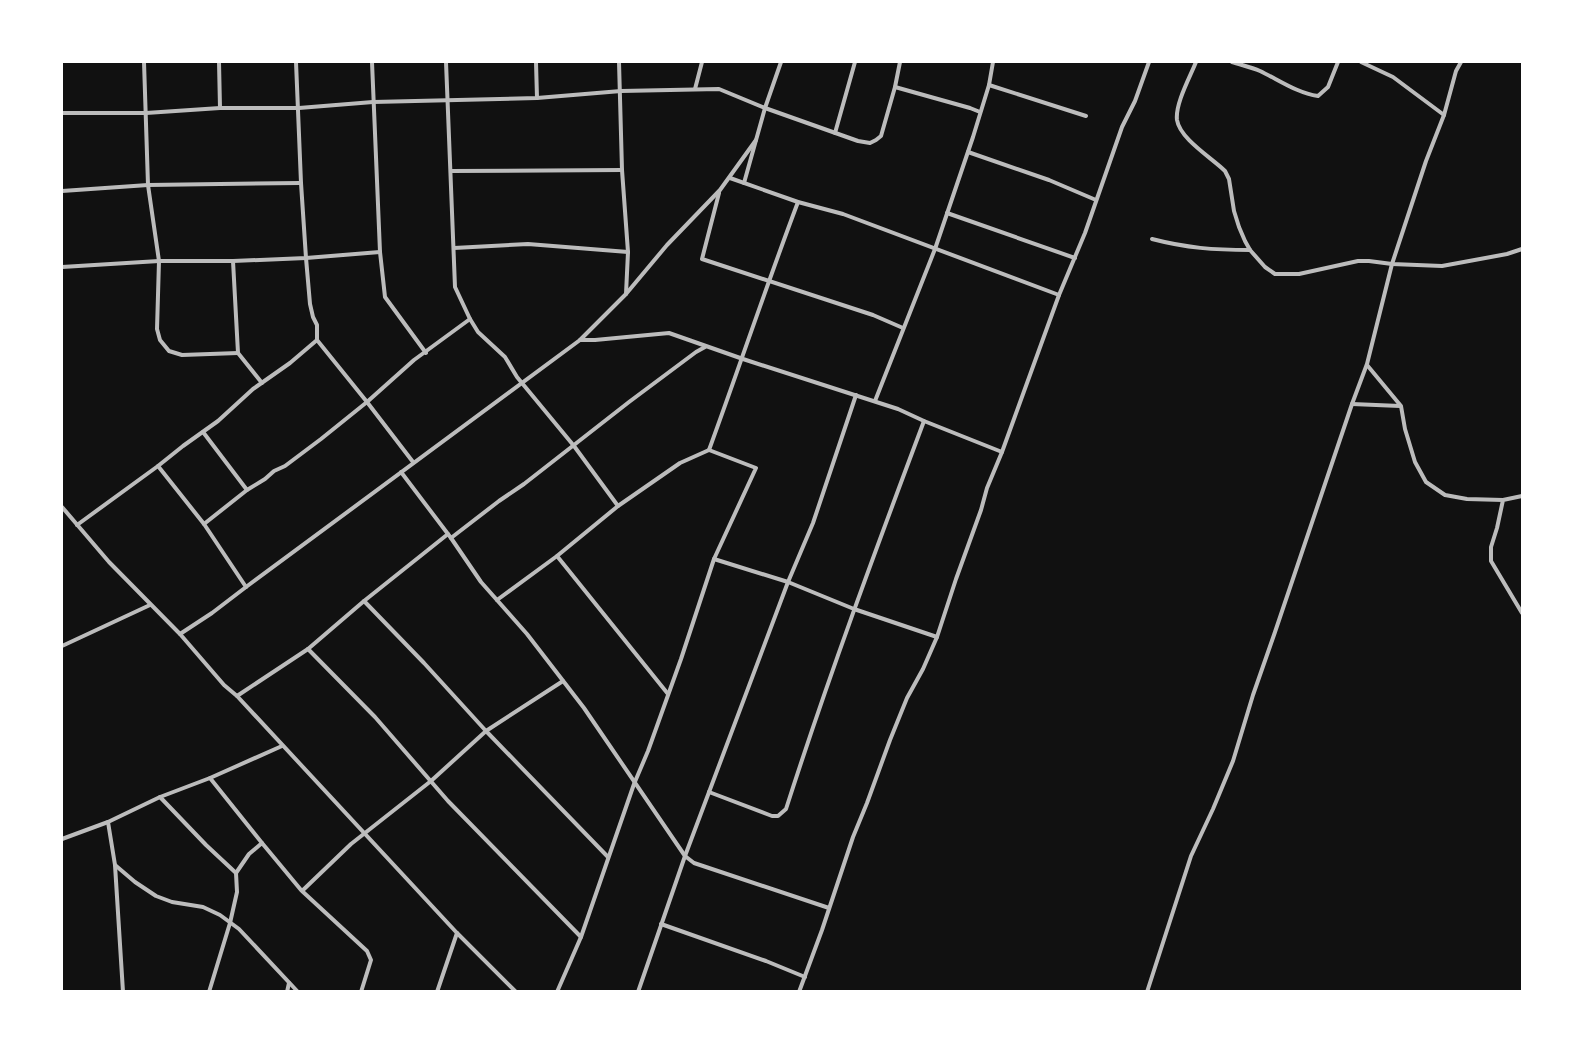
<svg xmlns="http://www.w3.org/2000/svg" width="1584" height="1053" viewBox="0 0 1584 1053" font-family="'Roboto Condensed',sans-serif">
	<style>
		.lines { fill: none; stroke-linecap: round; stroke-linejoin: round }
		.minor { stroke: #bcbcbc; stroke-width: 4 }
	</style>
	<rect width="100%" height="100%" fill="#111"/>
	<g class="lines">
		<g class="minor">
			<polyline points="144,62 148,185 159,261 157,329 160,340 169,351 182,355 238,353"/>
			<polyline points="219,62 220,108"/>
			<polyline points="296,62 301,183 306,258 310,304 313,317 317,325 317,340 367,402 413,462"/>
			<polyline points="372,62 380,252 385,297 426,353"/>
			<polyline points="446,62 455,287 470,319 478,332 505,357 517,377 574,446 618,506"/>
			<polyline points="536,62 537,98"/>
			<polyline points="619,62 622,170 628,252 626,294"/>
			<path d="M1196,62C1190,77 1175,104 1177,120C1180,139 1212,158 1225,171L1229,179L1234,211L1239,227L1245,241L1250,250L1265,267L1275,274H1299L1358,261H1369L1392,264L1442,266L1507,254L1522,249"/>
			<path d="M1232,62C1241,65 1251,67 1260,71C1279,80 1297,93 1318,96L1328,87L1338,62"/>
			<polyline points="1361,62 1393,77 1444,115"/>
			<polyline points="989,85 1086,116"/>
			<polyline points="895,87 970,108 980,112"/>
			<polyline points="695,89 702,62"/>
			<polyline points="62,113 146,113 220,108 299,108 373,102 537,98 621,91 719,89 765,108 858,141 870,143 876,140 881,136 895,87 900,62"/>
			<polyline points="835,133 855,62"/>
			<polyline points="968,152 1049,180 1096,200"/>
			<polyline points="451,171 622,170"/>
			<polyline points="730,178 798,202 843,214 1059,295"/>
			<polyline points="744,183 765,108 781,62"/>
			<polyline points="62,191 148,185 300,183"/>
			<polyline points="719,193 702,259 873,315 903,328"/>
			<polyline points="947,213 1075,258"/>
			<path d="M1152,239C1187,248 1213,250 1250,250"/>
			<polyline points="454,248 528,244 628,252"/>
			<polyline points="233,261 238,353 262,383"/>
			<polyline points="62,267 159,261 233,261 306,258 380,252"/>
			<polyline points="580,340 595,340 669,333 743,359 898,409 924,421 1002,452"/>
			<polyline points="1367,365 1401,406 1405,429 1415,462 1426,482 1445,495 1467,499 1503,500"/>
			<polyline points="875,401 935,249 973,137 989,85 993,62"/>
			<polyline points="1352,404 1400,406"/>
			<polyline points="203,432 247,490"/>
			<polyline points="158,466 183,446 218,421 253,389 290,363 317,340"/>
			<polyline points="401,472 451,538 481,582 527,634 584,708 685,856 694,863 829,908"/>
			<polyline points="1522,496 1503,500 1497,528 1491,547 1491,561 1522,613"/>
			<polyline points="62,507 109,562 180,634 224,685 237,696 457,933 516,992"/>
			<polyline points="204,524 247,490 265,479 274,471 285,466 321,439 367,402 414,360 470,319"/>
			<polyline points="77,525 158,466 204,524 246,587"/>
			<polyline points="448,534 364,601 424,663 486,731 608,857"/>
			<polyline points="451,538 499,501 524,484 629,402 696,352 705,347"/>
			<polyline points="557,556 668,694"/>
			<polyline points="714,559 788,582 854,609 937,637"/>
			<polyline points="497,600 557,556 618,506 680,463 709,450"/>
			<polyline points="180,634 212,613 246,587 580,340 626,294 667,245 720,190 756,140"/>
			<polyline points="62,646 150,605"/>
			<polyline points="308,649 375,717 448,801 581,937"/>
			<polyline points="237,696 308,649 364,601"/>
			<polyline points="210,778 262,843"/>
			<path d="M709,792L772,816H778L786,809C828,678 876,549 924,421"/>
			<polyline points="160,797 206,845 236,873"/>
			<polyline points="108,822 115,865 123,992"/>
			<polyline points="62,839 108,822 160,797 210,778 282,746"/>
			<polyline points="115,865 135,882 156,896 172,902 203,907 220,915 239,929 298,992"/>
			<polyline points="661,924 766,961 805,977"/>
			<polyline points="209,992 230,923 237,892 236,873 249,854 262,843 301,890"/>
			<polyline points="287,992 289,983"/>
			<polyline points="361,992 371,960 367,951 302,891 351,844 431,781 486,731 563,681"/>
			<polyline points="437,992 457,933"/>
			<path d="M557,992L581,937L634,784L648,751L681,659L714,559L756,468L709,450C739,368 767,284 798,202"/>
			<polyline points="638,992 685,856 788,582 813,523 856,395"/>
			<polyline points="799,992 822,930 853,837 867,803 890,740 907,698 923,669 937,637 956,579 981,510 987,488 1002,452 1059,295 1085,233 1122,127 1135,101 1149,62"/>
			<polyline points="1147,992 1191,856 1213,809 1233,761 1253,695 1275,632 1352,404 1367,364 1392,264 1426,161 1444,115 1456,71 1461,62"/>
		</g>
	</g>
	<rect width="1584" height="1053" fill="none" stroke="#ffffff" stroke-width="126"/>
</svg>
